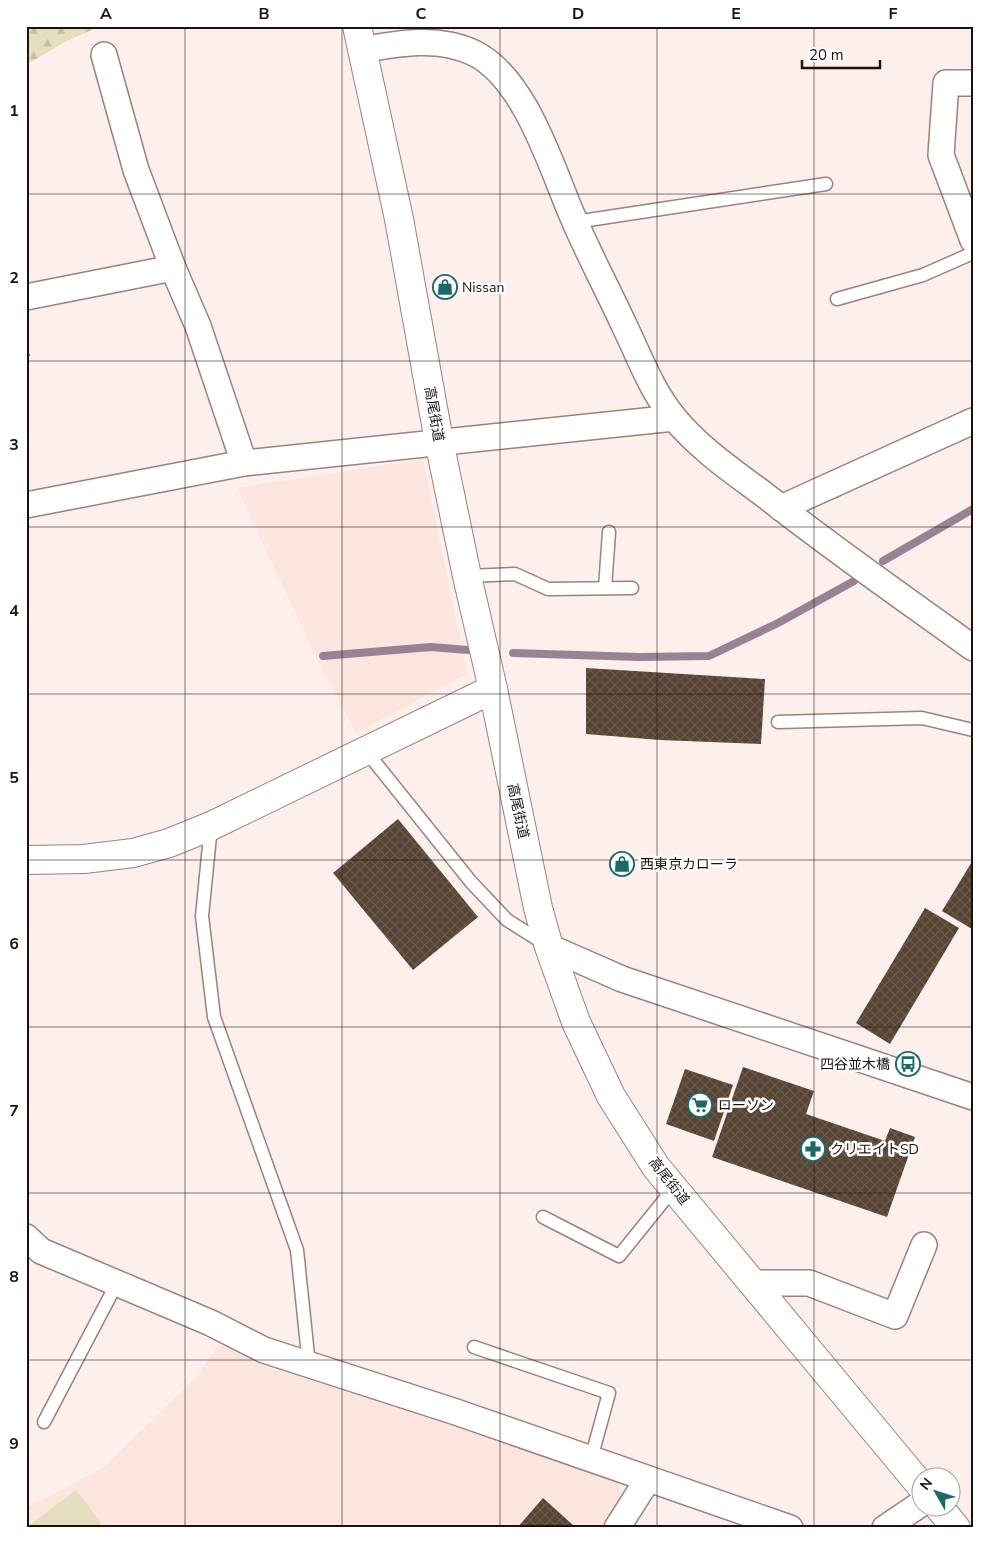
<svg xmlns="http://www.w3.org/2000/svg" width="999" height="1554" viewBox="0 0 999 1554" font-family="'Nunito Sans','Noto Sans JP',sans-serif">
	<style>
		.built { fill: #fce4df }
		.grass { fill: #e5debe }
		.forest { fill: url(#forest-firs) }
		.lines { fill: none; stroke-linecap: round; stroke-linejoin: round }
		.stream { stroke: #998294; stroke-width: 8 }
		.building { fill: url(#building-cross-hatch) }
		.service-casing { stroke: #9d817b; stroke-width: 15 }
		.minor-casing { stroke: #9d817b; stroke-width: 28 }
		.tertiary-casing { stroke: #9d817b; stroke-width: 30 }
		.primary-casing { stroke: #9d817b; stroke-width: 30 }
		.service { stroke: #fff; stroke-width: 12 }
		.minor { stroke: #fff; stroke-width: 25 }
		.tertiary { stroke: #fff; stroke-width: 28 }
		.primary { stroke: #fff; stroke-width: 28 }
		.grid { fill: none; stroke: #1c110f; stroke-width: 1; stroke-opacity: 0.55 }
		.labels { text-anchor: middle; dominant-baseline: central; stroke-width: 5; stroke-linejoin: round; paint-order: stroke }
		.poi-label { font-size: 14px; fill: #1c110f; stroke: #fff; text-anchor: start }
		.street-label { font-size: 14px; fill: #1c110f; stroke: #fff }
		.neatline { fill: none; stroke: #1c110f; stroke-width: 2 }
		.grid-label { font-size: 16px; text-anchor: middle; font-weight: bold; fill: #1c110f }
	</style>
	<defs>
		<pattern id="forest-firs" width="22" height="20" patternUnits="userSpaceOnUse" patternTransform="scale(1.25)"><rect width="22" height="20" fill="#e5debe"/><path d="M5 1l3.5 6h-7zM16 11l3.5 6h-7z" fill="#c4bda2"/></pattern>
		<pattern id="building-cross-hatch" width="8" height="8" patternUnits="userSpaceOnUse" patternTransform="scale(1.25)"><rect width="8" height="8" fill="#564434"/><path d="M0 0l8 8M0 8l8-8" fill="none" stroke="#6a5b4e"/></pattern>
	</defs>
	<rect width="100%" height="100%" fill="#fcefec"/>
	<g class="built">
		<polygon points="423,459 467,674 356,733 316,657 237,488"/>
		<polygon points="220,1343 256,1364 413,1412 617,1481 623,1497 600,1528 26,1528 26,1509 104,1467 197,1376"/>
	</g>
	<polygon class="grass" points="76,1490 101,1523 94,1528 26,1528"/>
	<polygon class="forest" points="26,26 100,26 65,42 26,65"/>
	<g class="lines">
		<g class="stream">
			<polyline points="883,561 973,509"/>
			<polyline points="513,653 639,657 709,656 778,623 854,581"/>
			<polyline points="323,656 431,647 468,650"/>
		</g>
	</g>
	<g class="building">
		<polygon points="26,344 30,356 26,357"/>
		<polygon points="586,668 765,679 761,744 660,740 586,734"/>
		<polygon points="398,819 478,917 413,970 333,873"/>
		<polygon points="973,860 973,928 972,929 942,911"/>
		<polygon points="925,908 959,928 890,1044 856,1023"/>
		<polygon points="743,1067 814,1091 806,1114 885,1141 890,1128 915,1137 887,1217 712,1157"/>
		<polygon points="685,1069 733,1085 714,1141 666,1124"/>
		<polygon points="543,1498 574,1526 573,1528 517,1528"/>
	</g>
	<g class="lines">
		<defs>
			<g id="service">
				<polyline points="575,222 826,184"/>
				<polyline points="837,299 923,275 973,253"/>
				<polyline points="467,576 515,574 548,589 632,588"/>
				<polyline points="605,588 609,532"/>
				<polyline points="778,722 922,718 973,730"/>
				<polyline points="366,751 471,882 507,920 545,944"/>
				<polyline points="211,826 202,916 214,1017 297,1250 309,1365"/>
				<polyline points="543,1217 619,1256 674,1188"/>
				<polyline points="474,1347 609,1393 591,1459"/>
				<polyline points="44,1422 117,1283"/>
			</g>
			<g id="minor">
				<path d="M362,50C399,43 439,36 474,53C525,78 551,166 572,215C588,253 608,290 625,327C640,358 652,392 675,419C701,450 734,472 766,496C833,549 904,598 973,648"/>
				<polyline points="104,55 136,170 173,268 198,326 244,463"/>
				<polyline points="973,83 946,83 941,155 973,240"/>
				<polyline points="26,297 173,268"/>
				<polyline points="26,505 244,463 674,418"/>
				<polyline points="781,508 973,421"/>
				<polyline points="549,947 622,979 973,1097"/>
				<polyline points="26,1237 41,1251 211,1323 264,1350 456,1412 790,1528"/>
				<polyline points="752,1283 809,1283 895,1316 924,1245"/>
				<polyline points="617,1528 648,1479"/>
				<polyline points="885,1528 922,1503"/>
			</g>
			<polyline id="tertiary" points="26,860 84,859 133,853 169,843 211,826 493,689"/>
			<g id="primary">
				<polyline points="357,26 399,219 439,441 467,576 493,689 538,908 549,947 576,1022 611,1096 656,1167 922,1487"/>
				<polyline points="938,1506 956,1528"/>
			</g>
		</defs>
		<use href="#service" class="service-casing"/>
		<use href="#minor" class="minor-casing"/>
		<use href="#tertiary" class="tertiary-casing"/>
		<use href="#primary" class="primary-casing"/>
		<use href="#service" class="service"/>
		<use href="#minor" class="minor"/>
		<use href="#tertiary" class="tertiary"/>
		<use href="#primary" class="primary"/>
	</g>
	<path class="grid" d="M185,26V1528M342,26V1528M500,26V1528M657,26V1528M814,26V1528M26,194H973M26,361H973M26,527H973M26,694H973M26,860H973M26,1027H973M26,1193H973M26,1360H973"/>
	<defs>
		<symbol id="shop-ring" viewBox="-11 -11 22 22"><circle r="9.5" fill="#fff" stroke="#1d6968" stroke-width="1.5"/><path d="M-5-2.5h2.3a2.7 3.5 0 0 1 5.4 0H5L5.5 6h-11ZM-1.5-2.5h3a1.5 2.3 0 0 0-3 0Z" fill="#1d6968"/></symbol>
		<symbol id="bus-ring" viewBox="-11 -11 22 22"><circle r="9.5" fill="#fff" stroke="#1d6968" stroke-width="1.5"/><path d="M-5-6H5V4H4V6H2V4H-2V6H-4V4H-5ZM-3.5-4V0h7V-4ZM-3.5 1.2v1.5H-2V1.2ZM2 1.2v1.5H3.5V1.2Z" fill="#1d6968"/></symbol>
		<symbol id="supermarket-ring" viewBox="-11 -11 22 22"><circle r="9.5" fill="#fff" stroke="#1d6968" stroke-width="1.5"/><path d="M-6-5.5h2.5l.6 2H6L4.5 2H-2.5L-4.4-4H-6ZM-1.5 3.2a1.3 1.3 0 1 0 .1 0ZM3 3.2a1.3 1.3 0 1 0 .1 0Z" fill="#1d6968"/></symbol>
		<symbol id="pharmacy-ring" viewBox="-11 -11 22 22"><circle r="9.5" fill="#fff" stroke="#1d6968" stroke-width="1.5"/><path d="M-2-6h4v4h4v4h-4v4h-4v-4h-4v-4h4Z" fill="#1d6968"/></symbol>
	</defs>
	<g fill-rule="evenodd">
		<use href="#shop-ring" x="431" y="273" width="28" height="28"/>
		<use href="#shop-ring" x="608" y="850" width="28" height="28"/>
		<use href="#bus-ring" x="894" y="1050" width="28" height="28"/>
		<use href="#supermarket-ring" x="686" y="1091" width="28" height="28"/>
		<use href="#pharmacy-ring" x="799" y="1135" width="28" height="28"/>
	</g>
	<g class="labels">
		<g class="poi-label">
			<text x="462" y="287">Nissan</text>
			<text x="640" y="864">西東京カローラ</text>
			<text x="890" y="1064" text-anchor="end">四谷並木橋</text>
			<text x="718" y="1105">ローソン</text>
			<text x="830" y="1149">クリエイトSD</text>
		</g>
		<g class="street-label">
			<text transform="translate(434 414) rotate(80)">高尾街道</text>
			<text transform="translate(518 811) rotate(78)">高尾街道</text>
			<text transform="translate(669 1181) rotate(52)">高尾街道</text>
		</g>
	</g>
	<rect width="999" height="1554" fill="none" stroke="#ffffff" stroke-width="55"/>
	<g transform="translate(936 1492) rotate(309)"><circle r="24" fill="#ffffff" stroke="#a4a09f"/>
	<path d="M0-4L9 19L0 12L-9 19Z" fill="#1d6968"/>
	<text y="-8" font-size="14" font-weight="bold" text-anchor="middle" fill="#1c110f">N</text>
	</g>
	<path d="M802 60v8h78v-8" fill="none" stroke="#1c110f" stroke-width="2.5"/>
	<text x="809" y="60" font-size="15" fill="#1c110f" stroke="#ffffff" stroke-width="4" paint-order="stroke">20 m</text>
	<rect x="28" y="28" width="944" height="1498" class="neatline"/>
	<g class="grid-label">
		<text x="106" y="19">A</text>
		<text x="264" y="19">B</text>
		<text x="421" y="19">C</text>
		<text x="578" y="19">D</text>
		<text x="736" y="19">E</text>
		<text x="893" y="19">F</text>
		<text x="14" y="116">1</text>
		<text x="14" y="283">2</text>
		<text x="14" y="450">3</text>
		<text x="14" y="616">4</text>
		<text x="14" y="783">5</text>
		<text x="14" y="949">6</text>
		<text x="14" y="1116">7</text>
		<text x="14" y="1282">8</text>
		<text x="14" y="1449">9</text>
	</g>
</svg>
